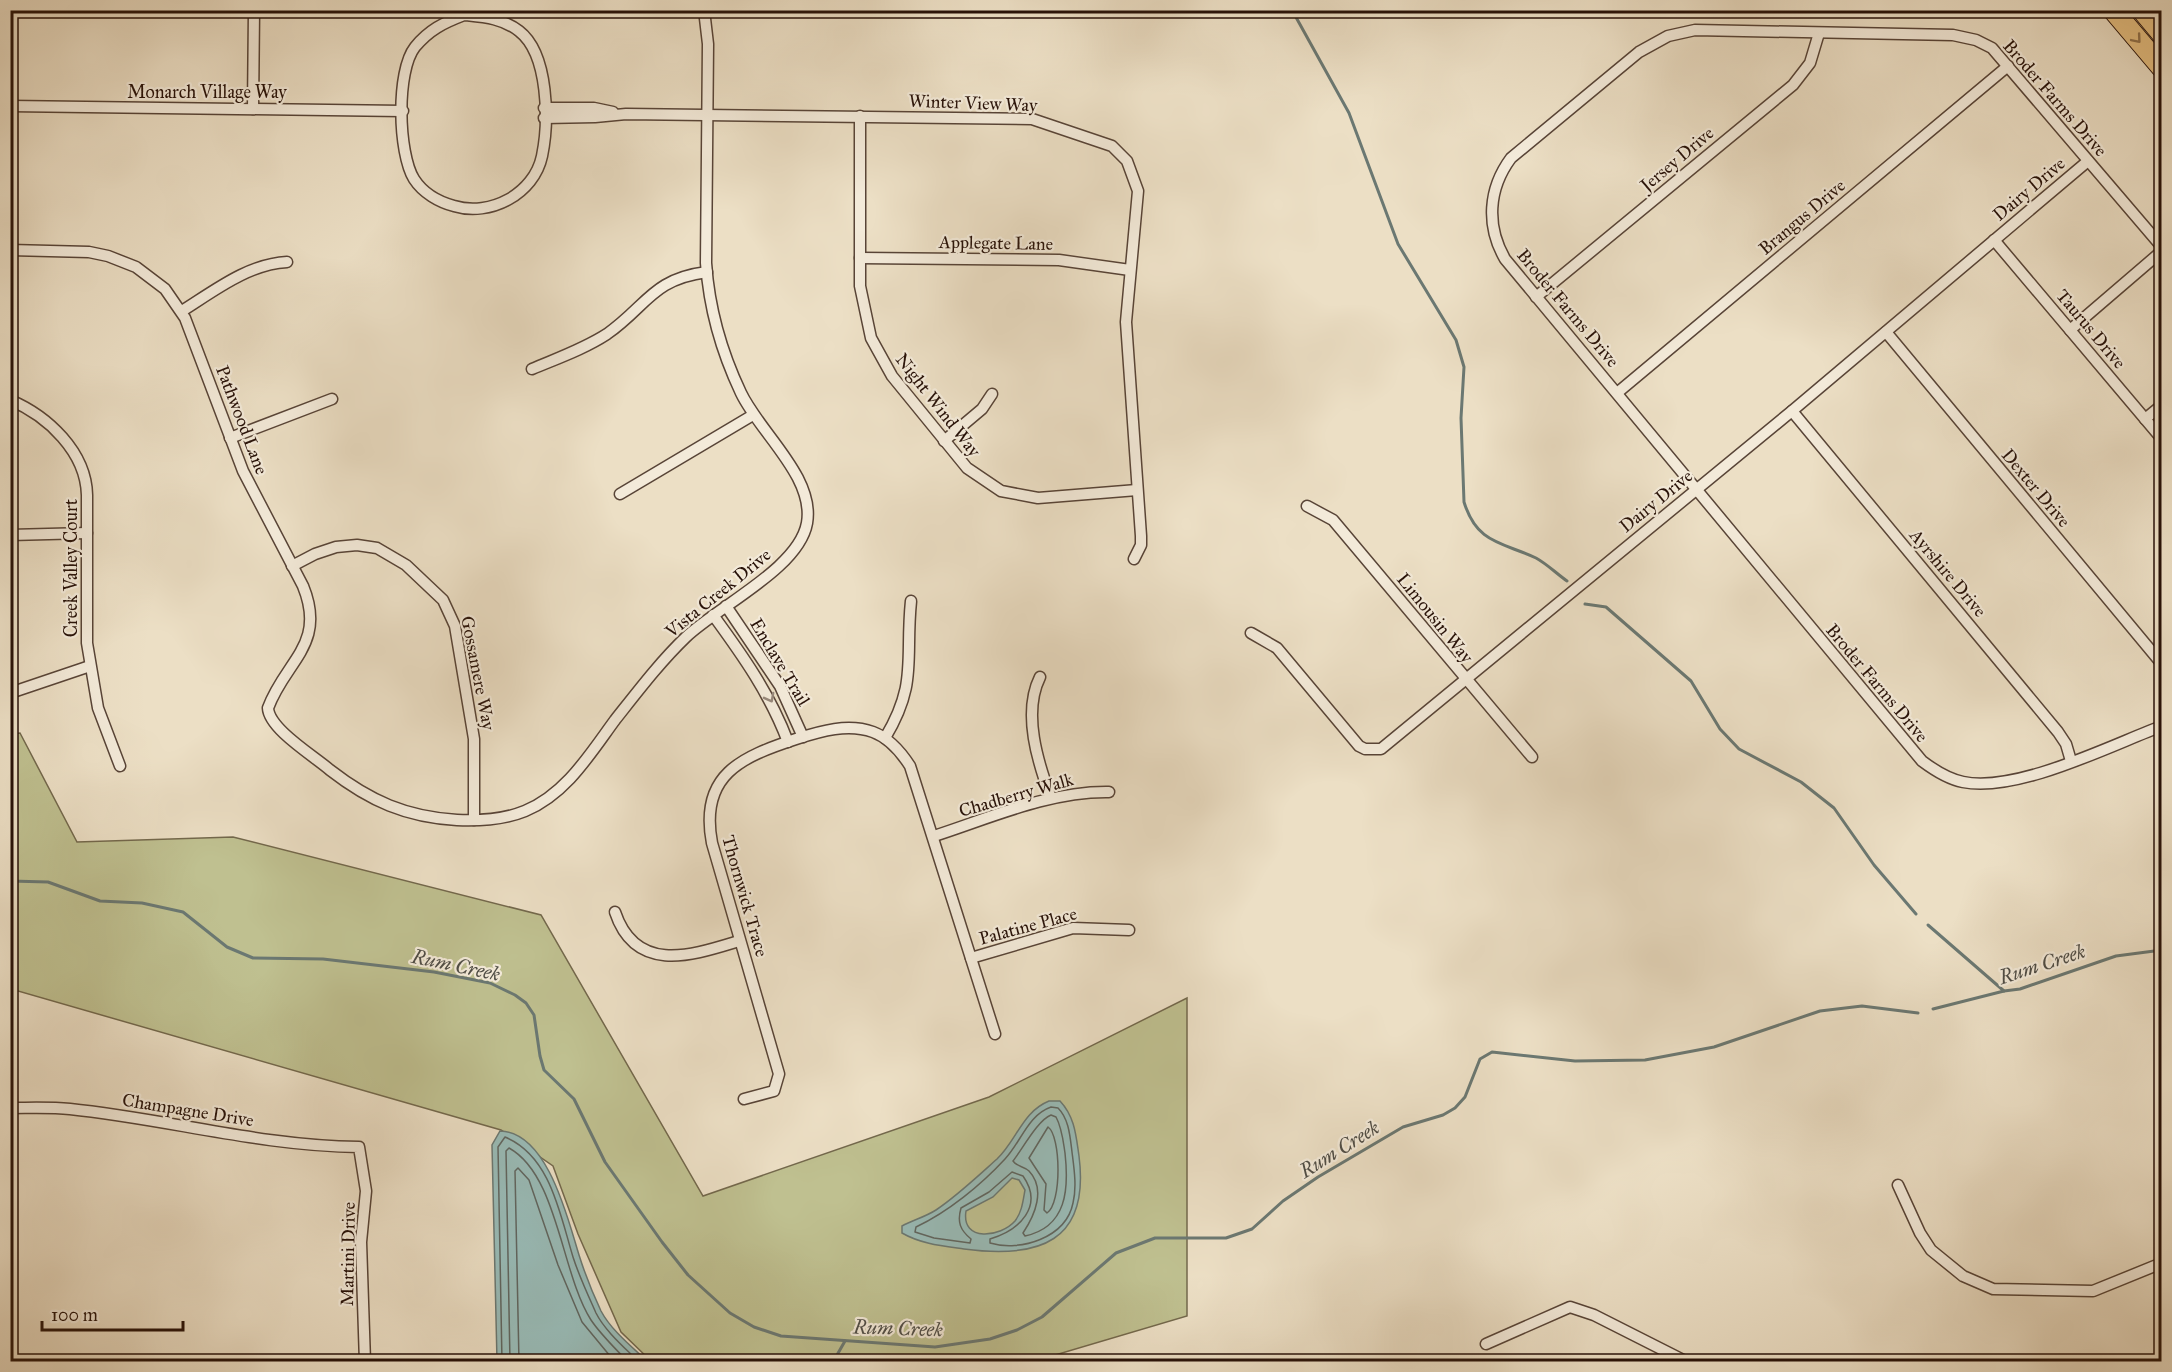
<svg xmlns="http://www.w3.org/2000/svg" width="2172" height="1372" viewBox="0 0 2172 1372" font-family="'IM FELL Great Primer',serif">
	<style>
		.green { fill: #bfc090; stroke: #73684c; stroke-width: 1.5 }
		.water { fill: #99bcb8; stroke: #6b7872; stroke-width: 1.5; fill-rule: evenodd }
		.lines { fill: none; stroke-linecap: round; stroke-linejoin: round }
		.shore { stroke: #606660; stroke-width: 1.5 }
		.stream { stroke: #6b7872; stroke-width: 3 }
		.street-casing { stroke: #584437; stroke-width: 13 }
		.highway-casing { stroke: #271108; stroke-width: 22 }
		.street { stroke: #f3ead9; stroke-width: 10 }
		.highway { stroke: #e6c082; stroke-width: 20 }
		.oneway { stroke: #90714b }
		.oneway2 { stroke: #97887b }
		.labels { text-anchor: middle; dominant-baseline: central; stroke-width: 4.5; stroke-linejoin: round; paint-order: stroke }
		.street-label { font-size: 18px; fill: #271108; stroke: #f3ead9 }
		.water-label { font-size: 20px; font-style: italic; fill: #4f4d46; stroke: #f3ead9 }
	</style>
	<rect width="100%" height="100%" fill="#ecdfc5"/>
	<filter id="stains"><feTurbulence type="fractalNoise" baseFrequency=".00333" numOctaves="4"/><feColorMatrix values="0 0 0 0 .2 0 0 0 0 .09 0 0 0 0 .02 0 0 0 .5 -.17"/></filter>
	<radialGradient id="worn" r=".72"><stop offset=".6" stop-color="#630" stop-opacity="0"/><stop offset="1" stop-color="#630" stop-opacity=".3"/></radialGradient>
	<polygon class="green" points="20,733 77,842 233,837 541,915 703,1196 989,1097 1187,998 1187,1316 1035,1361 651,1361 621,1332 578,1234 553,1166 501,1130 11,989 10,734"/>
	<g class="water">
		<path d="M1049,1101H1060C1075,1117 1076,1136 1079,1156C1090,1242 1039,1259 964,1249C943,1246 921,1244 902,1233V1226C913,1220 925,1217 936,1210C957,1196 978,1176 997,1159C1017,1140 1022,1112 1049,1101ZM1012,1178L1019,1180L1025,1190C1023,1201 1022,1212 1015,1221C1001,1237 961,1243 966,1211L993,1197Z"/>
		<path d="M500,1131C548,1132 568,1220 579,1255C585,1274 593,1294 601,1311C611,1330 632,1347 647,1361H497L492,1145Z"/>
	</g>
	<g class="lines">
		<g class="shore">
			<path d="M1051,1107L1058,1108C1069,1119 1070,1136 1072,1152C1074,1168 1077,1187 1073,1203C1066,1238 1020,1252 990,1243V1239C1020,1230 1044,1206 1023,1176L1012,1172L989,1192L961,1208C957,1222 960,1230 971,1239L970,1243L934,1238L915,1232L916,1227C948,1212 981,1185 1005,1159C1021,1142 1028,1115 1051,1107Z"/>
			<path d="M1051,1115L1056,1117C1062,1128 1063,1140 1065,1153C1069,1189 1067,1227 1025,1236L1023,1233C1035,1215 1046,1189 1029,1171C1024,1166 1017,1167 1013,1161C1023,1148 1038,1120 1051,1115Z"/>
			<path d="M1048,1127C1061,1136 1062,1203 1047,1213L1044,1210L1046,1184L1029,1158Z"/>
			<path d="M502,1362L498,1147L505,1137C551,1156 560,1215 573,1257C579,1276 588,1295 596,1313C605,1331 625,1348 639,1362"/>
			<path d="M510,1362L506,1151L509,1148C558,1175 561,1273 591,1320C601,1335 616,1349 628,1362"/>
			<polyline points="519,1362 515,1171 518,1168 529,1180 558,1265 582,1322 615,1362"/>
		</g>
		<g class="stream">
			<path d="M1292,10L1349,113L1398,244L1456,340L1464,367L1461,418L1464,502C1477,544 1502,542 1536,558C1547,564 1557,574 1567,581"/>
			<polyline points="1585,604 1606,607 1691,681 1720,729 1739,749 1801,782 1834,808 1874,865 1916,914"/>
			<polyline points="10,881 48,882 100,901 142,903 183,912 227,947 253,958 323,959 434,972 490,983 515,995 526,1003 534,1015 540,1056 544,1070 574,1099 605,1162 662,1242 688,1275 730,1313 754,1327 781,1336 935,1347 990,1339 1017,1330 1042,1317 1116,1253 1155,1238 1226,1238 1252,1229 1283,1201 1318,1177 1403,1127 1443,1115 1455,1108 1465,1097 1480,1059 1492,1052 1575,1061 1645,1060 1714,1047 1820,1011 1862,1006 1918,1013"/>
			<polyline points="1928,925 2004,991"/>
			<polyline points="1933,1009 2004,991 2020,989 2116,956 2162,950"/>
			<polyline points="833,1362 845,1341"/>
		</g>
		<defs>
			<g id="street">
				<path d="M464,15C484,17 502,18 519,31C549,54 549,122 542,156C534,194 490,217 454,206C439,202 423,193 414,179C398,153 396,71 415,47C429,30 443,23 464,15Z"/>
				<polyline points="10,106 403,111"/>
				<polyline points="544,108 594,108 613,112"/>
				<polyline points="253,109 254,10"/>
				<polyline points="860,116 860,286 871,338 892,376 967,468 1001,491 1038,498 1137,490"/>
				<polyline points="544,118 595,117 626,114 1032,119 1112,146 1127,161 1138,191 1126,322 1141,536 1141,545 1134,559"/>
				<polyline points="1994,240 2162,439"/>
				<path d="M2162,247L1992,48L1976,40L1953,35L1695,30L1668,36L1639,52L1511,158C1488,189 1486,226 1505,259L1922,761C1934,770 1948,779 1963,782C2017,793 2109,746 2162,726"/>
				<path d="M10,250L89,252L108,256L136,267L165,289L185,318L243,471L303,586C327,645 285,661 268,708C269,729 314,756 330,770C370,801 406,817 457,820C480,821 503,820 525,811C566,794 590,754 615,720C638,691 660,662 686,637C720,605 799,568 807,523C815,477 760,433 741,393C722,353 709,307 706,263L708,44L704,10"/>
				<polyline points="860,258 1059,260 1130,270"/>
				<polyline points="1536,297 1793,85 1810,63 1819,33"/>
				<path d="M182,311C214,291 248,264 287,262"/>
				<polyline points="2070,330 2162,251"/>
				<polyline points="1886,332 2162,664"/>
				<path d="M532,369C558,358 584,349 607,334C647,306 652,279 707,272"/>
				<polyline points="1617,393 2008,66"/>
				<path d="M10,400C48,416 86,452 87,495V643L98,708L120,766"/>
				<polyline points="1792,411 2058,732 2066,744 2071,761"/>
				<polyline points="2145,419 2162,405"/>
				<polyline points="230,438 332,399"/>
				<polyline points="944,441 982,409 992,394"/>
				<polyline points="620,494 753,415"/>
				<polyline points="1307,506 1333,520 1532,757"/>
				<polyline points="10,535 87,533"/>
				<polyline points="292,566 315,554 336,547 357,545 377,548 406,565 443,600 455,626 474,739 474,820"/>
				<polyline points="726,606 780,686 803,737"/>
				<path d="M713,615C743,656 770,694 788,742"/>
				<polyline points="1251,633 1277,648 1359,746 1365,749 1381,749 1792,411 2088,161"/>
				<path d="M1040,677C1022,713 1038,763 1051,798"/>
				<polyline points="10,693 90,666"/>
				<path d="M885,738C918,683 905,660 911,601"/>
				<path d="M934,836C990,818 1049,791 1109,792"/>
				<path d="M615,912C636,975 693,955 739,941"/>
				<polyline points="971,958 1073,928 1129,930"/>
				<path d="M744,1099L774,1091L779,1074L712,843C699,775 741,757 796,739C821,731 848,723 873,732C889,738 901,752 910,766L995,1034"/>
				<path d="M10,1108C30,1108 50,1107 70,1109C167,1119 261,1146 359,1147L366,1191L361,1242L365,1362"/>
				<polyline points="1898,1185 1920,1233 1931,1250 1963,1276 1993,1289 2093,1291 2162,1263"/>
				<polyline points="1486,1344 1570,1307 1594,1315 1687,1362"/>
			</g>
			<g id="highway">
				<polyline points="2113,10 2162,68"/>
				<polyline points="2142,10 2162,34"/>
			</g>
		</defs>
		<use href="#street" class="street-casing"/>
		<use href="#highway" class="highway-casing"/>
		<use href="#street" class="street"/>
		<use href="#highway" class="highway"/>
	</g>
	<defs><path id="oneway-chevron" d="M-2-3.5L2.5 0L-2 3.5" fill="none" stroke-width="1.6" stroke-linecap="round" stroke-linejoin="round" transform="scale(1.5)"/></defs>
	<use class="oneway" href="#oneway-chevron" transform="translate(2137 39) rotate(50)"/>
	<use class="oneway2" href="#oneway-chevron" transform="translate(770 698) rotate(62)"/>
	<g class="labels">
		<g class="street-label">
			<text x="207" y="92">Monarch Village Way</text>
			<text transform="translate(2055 98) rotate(49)">Broder Farms Drive</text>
			<text transform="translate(973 103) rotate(2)">Winter View Way</text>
			<text transform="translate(1677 159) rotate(-40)">Jersey Drive</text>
			<text transform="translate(2029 189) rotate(-40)">Dairy Drive</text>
			<text transform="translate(1802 217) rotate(-40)">Brangus Drive</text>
			<text transform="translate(996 243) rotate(1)">Applegate Lane</text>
			<text transform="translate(1568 308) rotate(50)">Broder Farms Drive</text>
			<text transform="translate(2091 329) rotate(50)">Taurus Drive</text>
			<text transform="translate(938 405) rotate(52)">Night Wind Way</text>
			<text transform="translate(242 420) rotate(69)">Pathwood Lane</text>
			<text transform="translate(2036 488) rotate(50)">Dexter Drive</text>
			<text transform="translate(1656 501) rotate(-39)">Dairy Drive</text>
			<text transform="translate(71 568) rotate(-90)">Creek Valley Court</text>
			<text transform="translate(1948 573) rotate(50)">Ayrshire Drive</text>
			<text transform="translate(718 593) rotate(-39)">Vista Creek Drive</text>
			<text transform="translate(1435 618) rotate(51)">Limousin Way</text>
			<text transform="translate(780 662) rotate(59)">Enclave Trail</text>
			<text transform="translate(478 673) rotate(79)">Gossamere Way</text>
			<text transform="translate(1877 683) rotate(50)">Broder Farms Drive</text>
			<text transform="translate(1016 795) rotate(-16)">Chadberry Walk</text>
			<text transform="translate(745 896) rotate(74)">Thornwick Trace</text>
			<text transform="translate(1028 926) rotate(-15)">Palatine Place</text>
			<text transform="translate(188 1110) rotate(9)">Champagne Drive</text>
			<text transform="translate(348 1254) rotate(-89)">Martini Drive</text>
		</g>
		<g class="water-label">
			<text transform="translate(2042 964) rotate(-18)">Rum Creek</text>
			<text transform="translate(456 965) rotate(12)">Rum Creek</text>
			<text transform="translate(1339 1149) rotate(-32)">Rum Creek</text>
			<text transform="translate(898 1328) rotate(2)">Rum Creek</text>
		</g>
	</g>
	<rect width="2172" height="1372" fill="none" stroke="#ecdfc5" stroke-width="36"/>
	<rect x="12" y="12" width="2148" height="1348" fill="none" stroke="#271108" stroke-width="3"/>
	<rect x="18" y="18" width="2136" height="1336" fill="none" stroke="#271108" stroke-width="1.5"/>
	<path d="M42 1321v9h141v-9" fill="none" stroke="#271108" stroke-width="3"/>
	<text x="51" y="1321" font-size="18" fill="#271108" stroke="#f3ead9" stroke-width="4.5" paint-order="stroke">100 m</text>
	<rect width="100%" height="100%" filter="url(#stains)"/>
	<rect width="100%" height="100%" fill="url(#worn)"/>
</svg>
